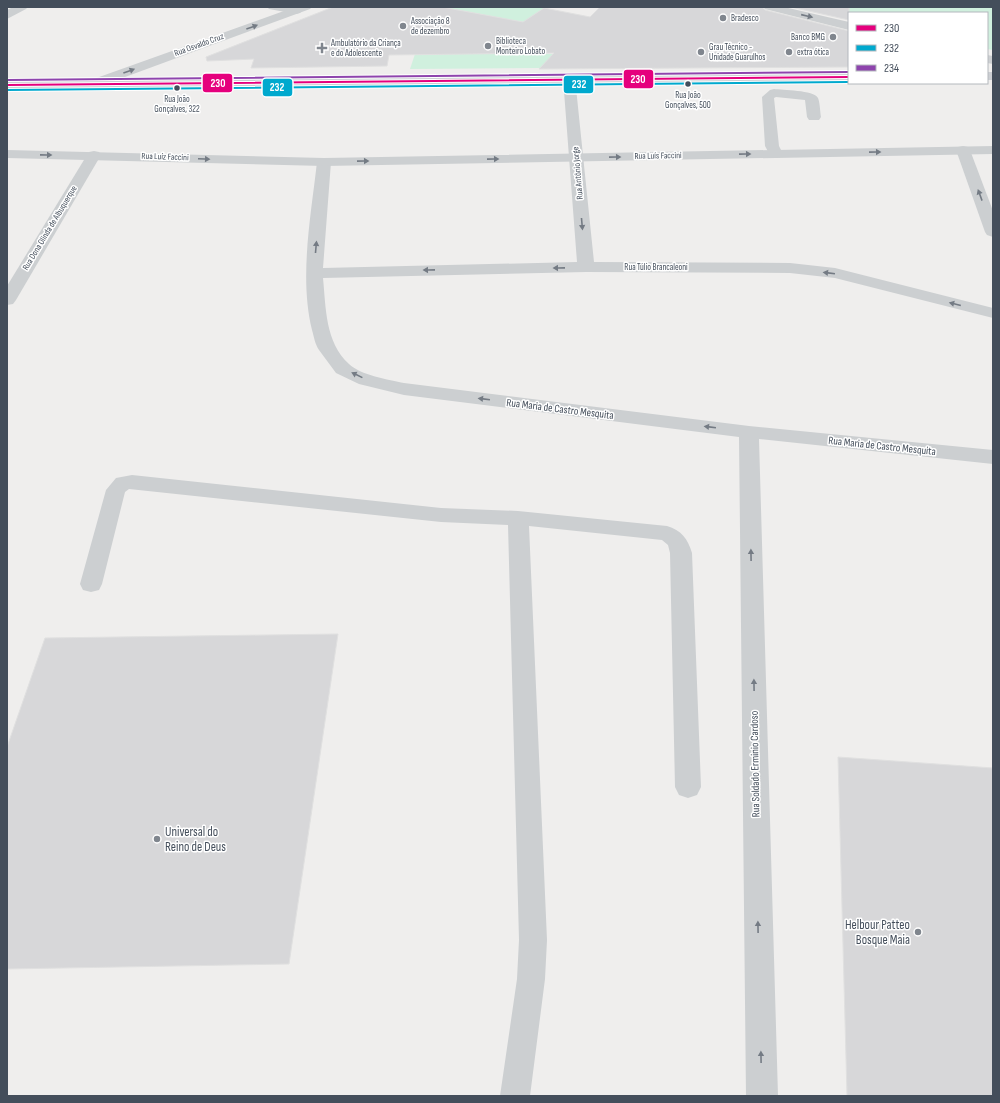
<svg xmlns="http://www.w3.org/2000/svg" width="1000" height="1103" viewBox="0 0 1000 1103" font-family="'Sofia Sans Condensed',sans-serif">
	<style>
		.green { fill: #d0f0de }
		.building { fill: #d7d7d9; stroke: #e0e0e0 }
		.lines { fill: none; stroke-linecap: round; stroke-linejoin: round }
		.service { fill: #cccfd1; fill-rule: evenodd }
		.minor { fill: #cccfd1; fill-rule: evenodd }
		.tertiary { fill: #cccfd1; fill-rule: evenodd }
		.secondary { fill: #cccfd3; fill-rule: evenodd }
		.bus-1-casing { stroke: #fff; stroke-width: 4 }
		.bus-2-casing { stroke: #fff; stroke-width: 4 }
		.bus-3-casing { stroke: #fff; stroke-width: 4 }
		.bus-1 { stroke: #e5007d; stroke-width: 2 }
		.bus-2 { stroke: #00a9ce; stroke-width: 2 }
		.bus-3 { stroke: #8e44ad; stroke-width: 2 }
		.oneway { fill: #747b84 }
		.poi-dot { fill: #80868e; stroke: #fff; stroke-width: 1.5 }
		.bus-dot { fill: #444e5b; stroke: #fff; stroke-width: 1.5 }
		.labels { text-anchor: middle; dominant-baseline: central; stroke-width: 3; stroke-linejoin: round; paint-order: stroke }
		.far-poi-label { font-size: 9px; fill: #444e5b; stroke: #fff; text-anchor: start }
		.far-street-label { font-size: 9px; fill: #444e5b; stroke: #fff }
		.far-bus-label { font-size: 9px; fill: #444e5b; stroke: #fff }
		.street-label { font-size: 11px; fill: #444e5b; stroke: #fff }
		.near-poi-label { font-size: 13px; fill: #444e5b; stroke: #fff; text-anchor: start }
		.line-badge { stroke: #fff; stroke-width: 1.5 }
		.badge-label { font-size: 11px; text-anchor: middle; font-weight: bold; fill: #fff }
	</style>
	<rect width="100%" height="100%" fill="#efeeed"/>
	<g class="green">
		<polygon points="358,7 546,7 524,22 562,29"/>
		<polygon points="823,7 993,7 993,50 987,49 987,13 849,13"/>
		<polygon points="415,54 554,54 540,68 410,69"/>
	</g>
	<g class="building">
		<polygon points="333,7 442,7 523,22 544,8 590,17 600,7 762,7 765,10 849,31 849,67 539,69 554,53 389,55 387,66 251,68 254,59 207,61 206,57"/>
		<polygon points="791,7 849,7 849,20"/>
		<polygon points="338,634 289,964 7,969 7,747 45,638"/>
		<polygon points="838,757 993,768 993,1096 847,1096"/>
	</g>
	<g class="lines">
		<g class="service">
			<path d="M774,89C782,90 814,90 818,98C820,103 820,111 821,117L819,120H809L807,117L805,100L776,97L774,98L779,146L783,154L781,157L776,158L771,157L765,146L762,97L770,90Z"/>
			<path d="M132,475L441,508L518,511L667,526C681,530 688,539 692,553L701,787L697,795L688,798L679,795L675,787L670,553L668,545L662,540L529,526L547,940L545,979L530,1096H500L517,979L519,940L508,525L441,522L129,489L125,492L102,584L99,590L91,592L83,590L80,584L106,490L116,478Z"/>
		</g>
		<g class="minor">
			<polygon points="13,7 28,7 26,9 7,19 7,10"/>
			<polygon points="267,7 293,7 300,9 302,11 300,13 296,14 269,9"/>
			<path d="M569,74L574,75L575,78L594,262L790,263L835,268L993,308V318L835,278L790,273L586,272L323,278C326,308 325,342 349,364C360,375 389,380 404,383L749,426L993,450V464L759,439L778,1096H746L739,437L404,395L359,384L336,373L319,350C315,344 314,337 312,330C299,277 311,216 317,162L319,159L324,158L329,159L331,162L323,268L577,262L563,78L564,75Z"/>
			<polygon points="963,146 968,147 970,150 993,211 993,237 987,235 985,232 956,150 958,147"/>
			<polygon points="94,151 99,152 101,155 16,300 13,304 7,305 7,286 87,155 89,152"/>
		</g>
		<g class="tertiary">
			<polygon points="295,7 312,7 310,9 98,87 88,87 86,84 88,81"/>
			<polygon points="763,7 784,7 849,22 849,30 765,9"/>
			<polygon points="987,55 993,56 993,64 987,63"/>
			<polygon points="993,146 993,154 324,166 7,158 7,150 324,158"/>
		</g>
		<g class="secondary">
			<rect x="987" y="72" width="6" height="8"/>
			<polygon points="849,73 849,81 7,89 7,81"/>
		</g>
		<defs>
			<polyline id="bus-1" points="7,85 849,77"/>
			<polyline id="bus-2" points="7,90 849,82"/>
			<polyline id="bus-3" points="7,80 849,72"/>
		</defs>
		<use href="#bus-1" class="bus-1-casing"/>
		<use href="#bus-2" class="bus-2-casing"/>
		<use href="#bus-3" class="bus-3-casing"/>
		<use href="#bus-1" class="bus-1"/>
		<use href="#bus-2" class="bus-2"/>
		<use href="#bus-3" class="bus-3"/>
	</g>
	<defs><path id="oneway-solid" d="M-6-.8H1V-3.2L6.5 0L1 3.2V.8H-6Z"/></defs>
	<g class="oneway">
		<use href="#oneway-solid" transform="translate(807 16) rotate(13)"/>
		<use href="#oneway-solid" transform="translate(252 27) rotate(-20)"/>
		<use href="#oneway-solid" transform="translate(129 71) rotate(-20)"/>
		<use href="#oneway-solid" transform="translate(875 152) rotate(-1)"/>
		<use href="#oneway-solid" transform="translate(745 154) rotate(-1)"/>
		<use href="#oneway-solid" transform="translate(46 155) rotate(1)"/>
		<use href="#oneway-solid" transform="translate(615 157) rotate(-1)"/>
		<use href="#oneway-solid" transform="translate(204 159) rotate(2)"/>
		<use href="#oneway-solid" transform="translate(493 159) rotate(-1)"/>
		<use href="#oneway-solid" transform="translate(363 161) rotate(-1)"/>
		<use href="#oneway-solid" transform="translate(980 195) rotate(-110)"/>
		<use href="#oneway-solid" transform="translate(582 224) rotate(85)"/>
		<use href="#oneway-solid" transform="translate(316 247) rotate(-85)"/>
		<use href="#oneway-solid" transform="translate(559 268) rotate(179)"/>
		<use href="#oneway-solid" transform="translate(429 270) rotate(179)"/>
		<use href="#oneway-solid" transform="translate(829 273) rotate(-173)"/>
		<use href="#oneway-solid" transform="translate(955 304) rotate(-166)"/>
		<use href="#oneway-solid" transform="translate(357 375) rotate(-154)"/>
		<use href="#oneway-solid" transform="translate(484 399) rotate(-173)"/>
		<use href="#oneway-solid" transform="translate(710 427) rotate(-173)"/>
		<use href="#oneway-solid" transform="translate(751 555) rotate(-91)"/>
		<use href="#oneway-solid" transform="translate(754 685) rotate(-91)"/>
		<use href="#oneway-solid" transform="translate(758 927) rotate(-91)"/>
		<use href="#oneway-solid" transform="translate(761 1057) rotate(-91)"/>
	</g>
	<g class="poi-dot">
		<circle cx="723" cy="18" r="4"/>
		<circle cx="403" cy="26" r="4"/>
		<circle cx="833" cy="37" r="4"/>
		<circle cx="488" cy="46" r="4"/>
		<path d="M320 42h4v4h4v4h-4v4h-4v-4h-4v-4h4z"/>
		<circle cx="701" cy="52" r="4"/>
		<circle cx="789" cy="52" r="4"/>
		<circle cx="157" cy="839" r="4"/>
		<circle cx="918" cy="932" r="4"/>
	</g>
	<g class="bus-dot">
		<circle cx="688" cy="84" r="3.5"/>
		<circle cx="177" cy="88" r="3.5"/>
	</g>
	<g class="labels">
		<g class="far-poi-label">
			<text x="731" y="18">Bradesco</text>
			<text x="411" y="21">Associação 8<tspan x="411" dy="10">de dezembro</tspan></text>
			<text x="825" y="37" text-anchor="end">Banco BMG</text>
			<text x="496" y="41">Biblioteca<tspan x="496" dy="10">Monteiro Lobato</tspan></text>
			<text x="331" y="43">Ambulatório da Criança<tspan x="331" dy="10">e do Adolescente</tspan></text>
			<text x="709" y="47">Grau Técnico -<tspan x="709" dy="10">Unidade Guarulhos</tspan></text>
			<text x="797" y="52">extra ótica</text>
		</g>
		<g class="far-street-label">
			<text transform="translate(199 45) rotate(-20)">Rua Osvaldo Cruz</text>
			<text transform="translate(658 156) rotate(-1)">Rua Luís Faccini</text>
			<text transform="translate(165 157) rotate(2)">Rua Luíz Faccini</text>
			<text transform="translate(578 173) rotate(-95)">Rua Antônio Jorge</text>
			<text transform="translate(50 228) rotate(-59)">Rua Dona Olinda de Albuquerque</text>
			<text x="656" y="267">Rua Túlio Brancaleoni</text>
		</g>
		<g class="far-bus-label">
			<text x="688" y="95">Rua João<tspan x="688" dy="10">Gonçalves, 500</tspan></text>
			<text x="177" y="99">Rua João<tspan x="177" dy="10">Gonçalves, 322</tspan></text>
		</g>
		<g class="street-label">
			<text transform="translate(560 409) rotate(7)">Rua Maria de Castro Mesquita</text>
			<text transform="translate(882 446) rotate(6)">Rua Maria de Castro Mesquita</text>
			<text transform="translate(755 764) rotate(-91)">Rua Soldado Erminio Cardoso</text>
		</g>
		<g class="near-poi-label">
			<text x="165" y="832">Universal do<tspan x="165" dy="15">Reino de Deus</tspan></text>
			<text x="910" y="925" text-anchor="end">Helbour Patteo<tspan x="910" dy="15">Bosque Maia</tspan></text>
		</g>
	</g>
	<g class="line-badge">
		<rect x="623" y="69" width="31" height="20" rx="4" fill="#e5007d"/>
		<rect x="202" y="73" width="31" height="20" rx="4" fill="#e5007d"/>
		<rect x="563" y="75" width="31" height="19" rx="4" fill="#00a9ce"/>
		<rect x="262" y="78" width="31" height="19" rx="4" fill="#00a9ce"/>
	</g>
	<g class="badge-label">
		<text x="638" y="83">230</text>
		<text x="218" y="87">230</text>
		<text x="579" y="88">232</text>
		<text x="277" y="91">232</text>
	</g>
	<rect width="1000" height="1103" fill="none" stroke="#444e5b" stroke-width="16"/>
	<rect x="848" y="12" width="140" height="72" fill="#ffffff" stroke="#b4b8bd"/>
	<rect x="856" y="25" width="20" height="6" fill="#e5007d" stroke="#b4b8bd"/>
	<text x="884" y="32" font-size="12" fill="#444e5b">230</text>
	<rect x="856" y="45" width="20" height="6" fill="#00a9ce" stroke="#b4b8bd"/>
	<text x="884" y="52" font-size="12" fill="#444e5b">232</text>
	<rect x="856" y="65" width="20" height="6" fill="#8e44ad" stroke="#b4b8bd"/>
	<text x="884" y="72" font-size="12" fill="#444e5b">234</text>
</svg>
